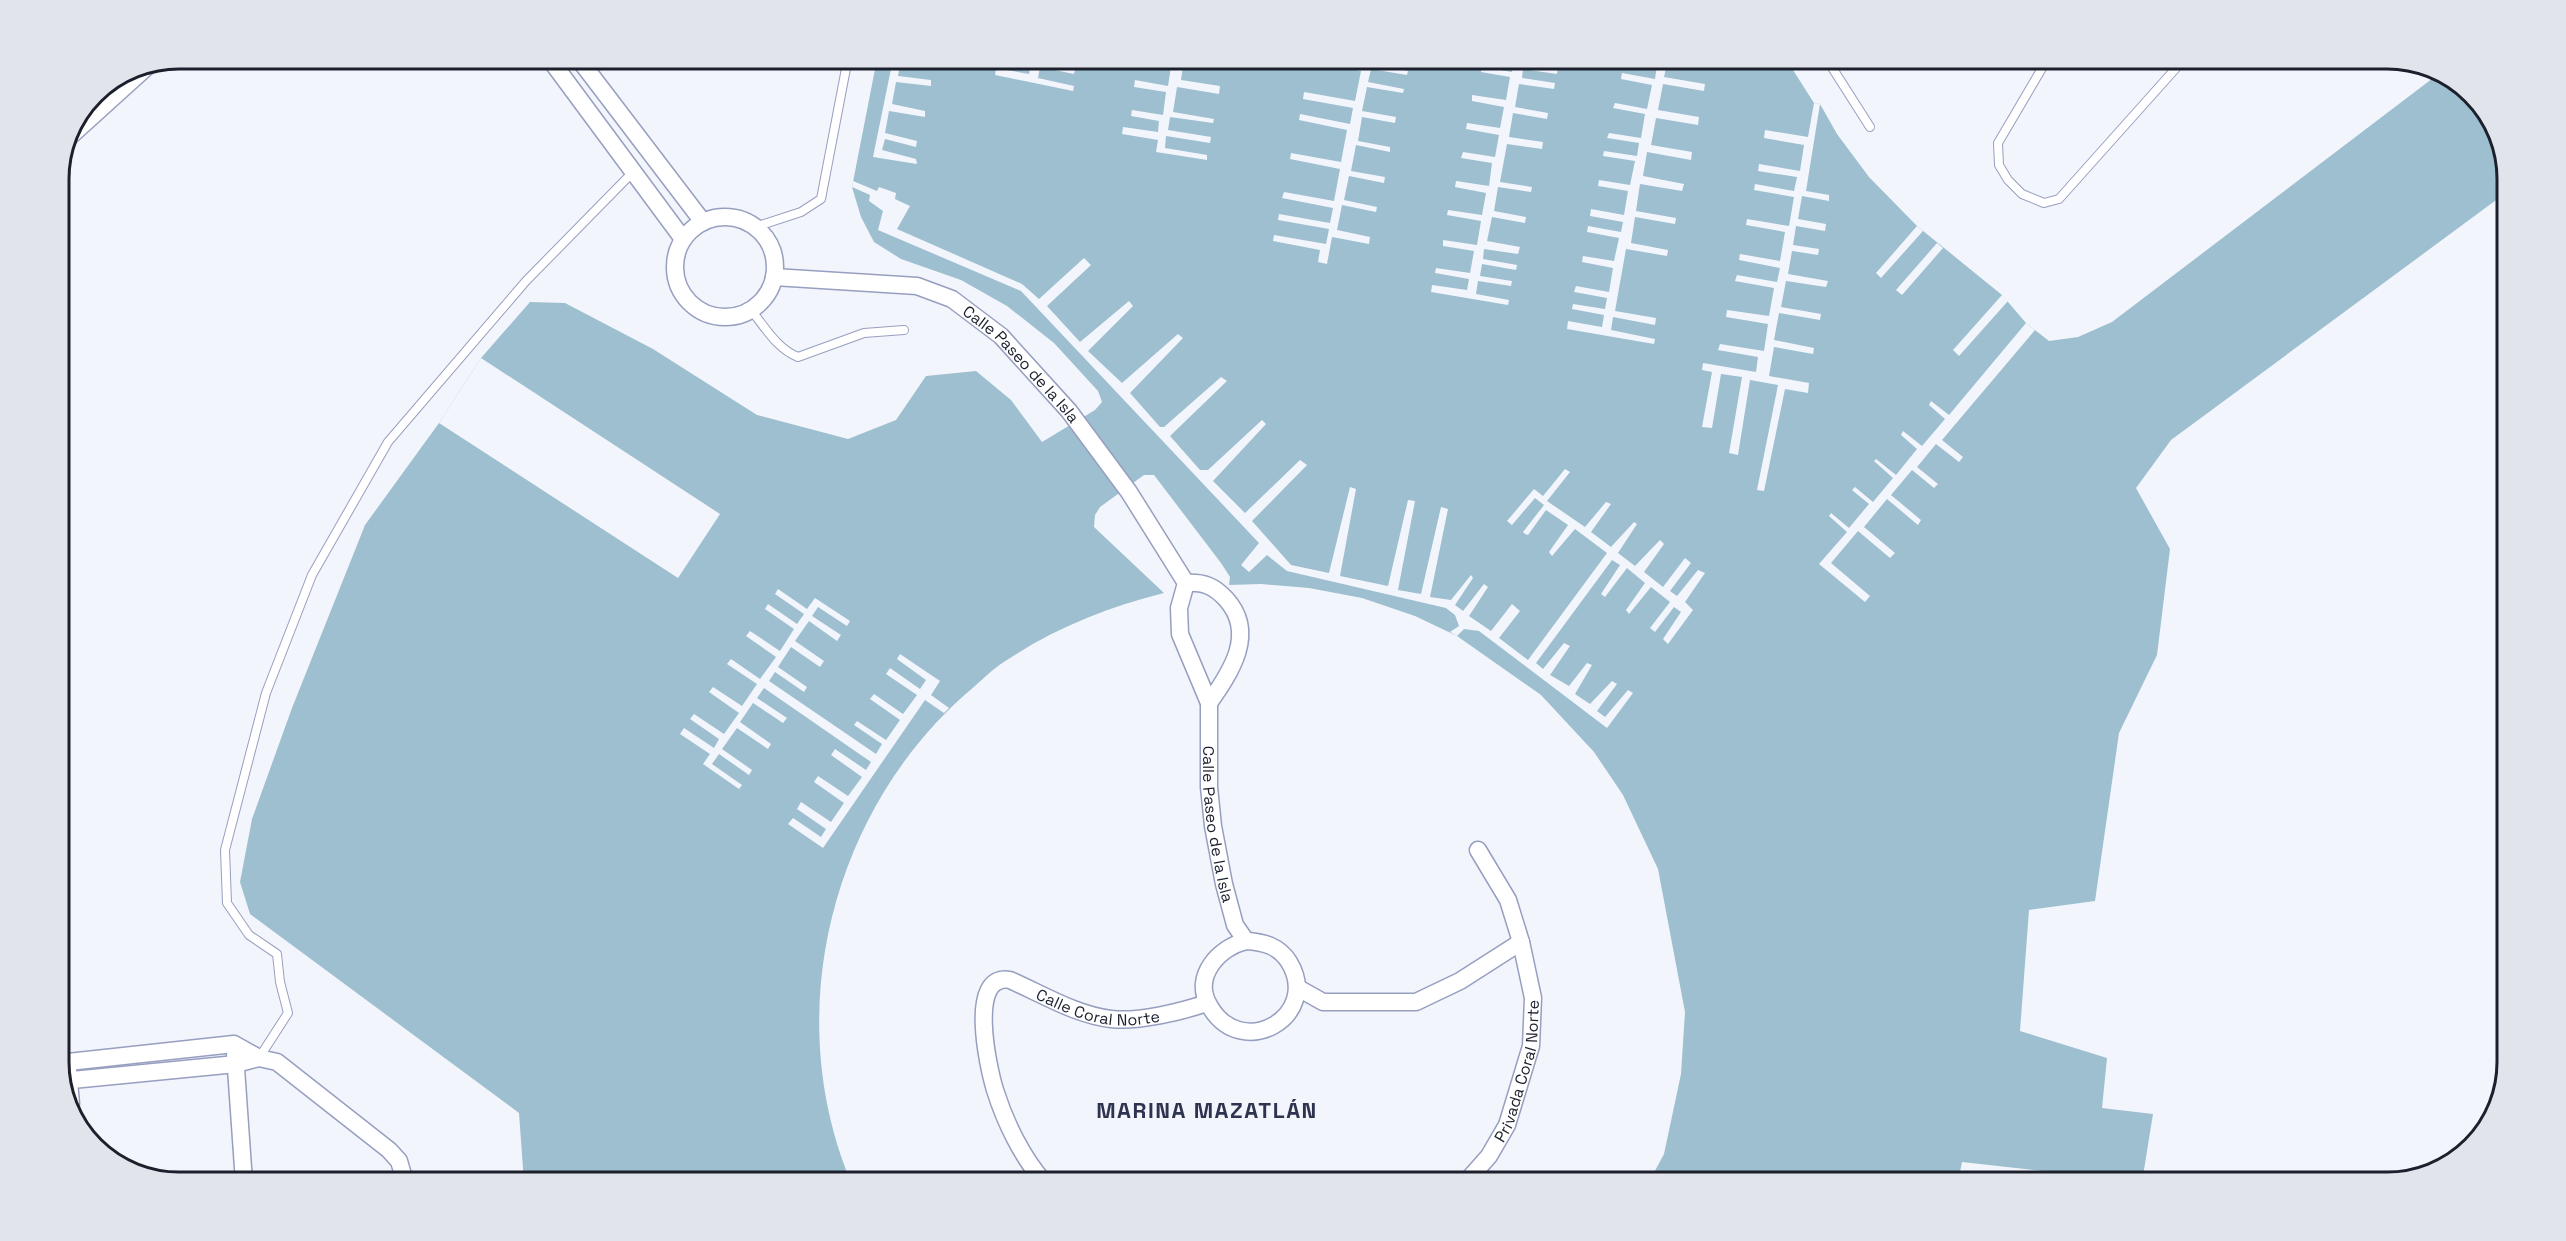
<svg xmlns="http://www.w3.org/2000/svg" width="2566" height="1241" viewBox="0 0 2566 1241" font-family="'Space Grotesk',sans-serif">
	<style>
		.water { fill: #9dbfcf }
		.pier { fill: #f3f5fc }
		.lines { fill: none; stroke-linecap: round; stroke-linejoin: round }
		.lane-casing { stroke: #979fc0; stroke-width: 10 }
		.street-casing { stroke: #979fc0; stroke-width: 19 }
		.lane { stroke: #fff; stroke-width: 8 }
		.street { stroke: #fff; stroke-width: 16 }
		.labels { text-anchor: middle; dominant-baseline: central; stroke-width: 5; stroke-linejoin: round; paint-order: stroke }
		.street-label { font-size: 16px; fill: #1c202c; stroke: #f3f5fc }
		.district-label { font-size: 22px; font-weight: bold; letter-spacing: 1.5px; fill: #2e344f; stroke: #f3f5fc }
		.rim { fill: none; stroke: #1c202c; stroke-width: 3 }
	</style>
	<rect width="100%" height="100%" fill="#f3f5fc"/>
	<path class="water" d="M877,59H1786L1814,103L1820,104L1837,134L1869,177L1917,226L2002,295L2026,323L2049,341L2078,337L2112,322L2441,72L2487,112L2507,172V192L2171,440L2136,488L2170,549L2157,655L2119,733L2095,901L2029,910L2020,1031L2107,1058L2102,1108L2153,1114L2142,1182L1962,1162L1958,1182H1649L1664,1154L1681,1074L1685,1012L1658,869L1623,795L1594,752L1541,695L1457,636L1415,616L1362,598L1309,588L1261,584L1229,585L1230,577L1221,563L1154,475H1144L1100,507L1095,515L1094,527L1164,593C1108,607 1055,628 1007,660C995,667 985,677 975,686C833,804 779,1011 851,1182H524L519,1113L250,914L240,882L252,819L292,708L365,525L439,423L481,358L530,302L565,303L653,349L757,415L848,439L896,420L926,376L976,371L1011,400L1042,442L1095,410L1102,402L1098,391L1054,343L1007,306L961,280L901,259L874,242L861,217L852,187Z"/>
	<g class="pier">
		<polygon points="1041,58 1041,63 1075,69 1074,74 1040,67 1038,78 1074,86 1073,91 995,75 996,68 1029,74 1031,64 1004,59"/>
		<polygon points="893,59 901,59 898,76 931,80 931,86 896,82 892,104 925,111 925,117 889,111 885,133 917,141 916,147 885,139 882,150 916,159 917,164 873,157"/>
		<polygon points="1139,59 1184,59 1181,80 1220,86 1219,94 1177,87 1173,112 1214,119 1213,123 1170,117 1168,130 1211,137 1210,143 1166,136 1165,148 1207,155 1207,160 1156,152 1158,140 1122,134 1123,127 1158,132 1159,121 1131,116 1132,110 1163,115 1166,92 1134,87 1135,80 1168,86 1171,67 1139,62"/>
		<polygon points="1312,59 1335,59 1363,64 1364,59 1374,59 1373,64 1408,71 1407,75 1371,69 1368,82 1404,89 1403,93 1367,87 1362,111 1396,117 1395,123 1362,117 1358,141 1390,147 1390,152 1356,145 1351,171 1385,177 1384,183 1349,176 1344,200 1377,207 1376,212 1342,205 1337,230 1370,237 1369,244 1332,237 1327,264 1318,262 1320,250 1273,241 1274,235 1326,244 1329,229 1278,220 1279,214 1330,223 1333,208 1282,198 1284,192 1334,201 1340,169 1290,159 1291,153 1341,162 1347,130 1299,120 1300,114 1350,124 1353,108 1303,99 1304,92 1355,101 1361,71 1312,61"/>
		<polygon points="1514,59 1526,59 1526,61 1558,66 1557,74 1523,69 1522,78 1555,83 1554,89 1519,84 1515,107 1548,113 1547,119 1513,113 1509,137 1543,142 1542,149 1507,144 1500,182 1532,187 1531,192 1498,187 1494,211 1526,217 1525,223 1492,217 1487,241 1520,247 1518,254 1484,249 1483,259 1517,265 1516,270 1482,264 1480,276 1512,281 1511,286 1478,281 1476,294 1509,300 1508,305 1431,292 1432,285 1467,290 1469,279 1435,273 1436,268 1470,273 1474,251 1443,246 1443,240 1477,245 1481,221 1447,215 1448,210 1482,215 1486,193 1455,187 1456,181 1489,186 1492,163 1461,158 1463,152 1495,157 1499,135 1466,129 1467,123 1500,128 1504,107 1472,101 1472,95 1506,100 1510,77 1481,72 1482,67 1512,72"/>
		<polygon points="1668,59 1664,77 1705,84 1704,91 1663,84 1658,110 1699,117 1698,125 1656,118 1651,145 1692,152 1691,160 1647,152 1643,176 1684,184 1682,191 1640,184 1636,211 1676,218 1675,224 1635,217 1631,243 1668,250 1667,256 1626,249 1615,311 1656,318 1655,325 1613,317 1611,330 1655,339 1654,344 1567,329 1568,321 1602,327 1604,315 1572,309 1573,304 1605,309 1607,298 1574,292 1576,286 1609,292 1613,268 1582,262 1583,256 1614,261 1619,238 1587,232 1588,226 1621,232 1623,222 1590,216 1591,209 1624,215 1628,191 1598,186 1599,180 1630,185 1635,161 1603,156 1604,151 1637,156 1639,143 1607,138 1609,133 1641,138 1645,114 1613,108 1615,103 1647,109 1652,85 1621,79 1622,73 1655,79 1658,59"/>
		<polygon points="1814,103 1820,104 1806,191 1829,195 1829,201 1802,196 1798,219 1826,224 1825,231 1796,226 1793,245 1819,249 1818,255 1792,251 1788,274 1828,281 1826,287 1786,281 1781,307 1821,314 1820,320 1779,313 1774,340 1814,348 1813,354 1774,347 1769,376 1809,383 1808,393 1785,389 1764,491 1757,490 1778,385 1750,380 1738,455 1729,453 1742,377 1721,374 1712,428 1702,427 1712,372 1702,370 1703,363 1756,372 1758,357 1718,350 1720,344 1764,351 1768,324 1726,317 1727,310 1769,316 1774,288 1735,281 1737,275 1777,282 1780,268 1739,260 1740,254 1780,261 1785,232 1746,225 1747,219 1789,226 1794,197 1754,190 1755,184 1794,191 1797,177 1758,171 1759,164 1800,171 1804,145 1764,138 1765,130 1808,137"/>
		<polygon points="853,181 877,191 879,187 896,193 895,199 910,206 897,229 1022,284 1039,299 1084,258 1091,265 1047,306 1080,342 1129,301 1133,306 1088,351 1122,383 1178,334 1183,338 1130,393 1160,427 1164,427 1221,377 1227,381 1170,436 1200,470 1208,470 1262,420 1266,424 1213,481 1245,513 1300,460 1307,465 1252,521 1291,565 1329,573 1350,487 1356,489 1340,576 1388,586 1408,500 1415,501 1398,590 1421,594 1441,507 1448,509 1430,597 1451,600 1471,575 1473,578 1455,605 1463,611 1484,584 1488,587 1469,616 1491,631 1512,604 1520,611 1499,638 1528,660 1607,553 1575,529 1552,556 1549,552 1568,525 1546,510 1528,535 1525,534 1523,532 1544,505 1535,498 1512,525 1507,521 1534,489 1543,496 1565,469 1570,472 1547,501 1585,527 1606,502 1611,504 1591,532 1611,547 1634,522 1637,524 1618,553 1635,566 1660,540 1664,544 1644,572 1663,587 1685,558 1691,563 1670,591 1677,596 1698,570 1705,573 1685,602 1693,610 1668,644 1663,639 1681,612 1674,607 1655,632 1650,628 1670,602 1651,587 1629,614 1626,610 1645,583 1627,568 1605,597 1601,594 1620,565 1612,560 1536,663 1543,669 1564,643 1570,646 1550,675 1569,686 1587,663 1592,665 1575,694 1590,704 1612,681 1617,684 1597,711 1605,717 1628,690 1633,693 1607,728 1479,631 1464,629 1457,636 1450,632 1459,626 1455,615 1446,608 1287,571 1267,555 1249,572 1241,565 1259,543 1021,291 878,230 883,211 869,201 870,195 852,187"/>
		<polygon points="1917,226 1923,231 1881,278 1876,273"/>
		<polygon points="1937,243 1943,248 1902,295 1896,290"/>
		<polygon points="2002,295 2008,301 1959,356 1953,350"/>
		<polygon points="2026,323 2035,330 1942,440 1963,457 1959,462 1936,444 1917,467 1938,484 1934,488 1912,470 1891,495 1921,520 1918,525 1887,499 1864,527 1895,553 1890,558 1858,531 1831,563 1870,596 1865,602 1819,564 1847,532 1829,516 1831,513 1849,528 1869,504 1852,490 1855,487 1873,502 1893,478 1874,461 1876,459 1896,475 1917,449 1901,435 1903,431 1922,446 1945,419 1929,405 1931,401 1949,415"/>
		<polygon points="481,358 720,514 678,578 439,423"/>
		<polygon points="778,589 807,609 815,598 850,621 847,626 818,607 812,616 841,635 837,641 809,621 795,641 824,661 820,667 791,647 778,667 807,687 804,692 775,672 769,681 876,754 882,744 854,725 857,721 886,740 900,720 870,699 874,694 903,714 917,695 886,674 890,668 920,689 926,680 897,659 900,654 940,681 931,695 949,708 944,713 925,700 823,848 788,824 793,818 821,837 826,829 797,809 801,802 831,822 844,803 814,782 818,776 848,796 862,777 831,755 835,749 866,770 871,762 764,688 757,698 787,718 783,723 753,703 740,722 771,744 768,749 737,728 722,749 752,770 749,775 719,754 712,764 742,785 739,789 703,764 710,754 680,734 684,728 714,748 719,739 690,719 694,714 724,734 739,713 709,692 713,687 742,706 757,684 727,664 731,659 760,679 776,657 746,636 750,631 780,651 794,629 765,609 768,604 797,624 804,614 775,594"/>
	</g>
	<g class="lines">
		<defs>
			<g id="lane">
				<polyline points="1826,58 1870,127"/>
				<polyline points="2048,58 1998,143 1999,165 2008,180 2022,194 2044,203 2059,199 2185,58"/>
				<polyline points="755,227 801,212 821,199 848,58"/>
				<path d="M751,310C765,327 777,349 798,357L864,333L904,330"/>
				<polyline points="259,1058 288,1013 280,982 277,954 249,935 227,903 225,850 266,693 312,575 388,442 526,281 634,171"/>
			</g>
			<g id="street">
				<polyline points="549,58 683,239"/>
				<polyline points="578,58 703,222"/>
				<polyline points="66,140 150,64"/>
				<circle cx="725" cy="267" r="50"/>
				<path id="s1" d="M774,277L917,286L952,299L1001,336L1069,411L1129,492L1186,583L1179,608L1180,634L1209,703V787L1213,826L1224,884L1235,925L1246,941"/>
				<path d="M1186,583C1204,582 1214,586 1226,599C1257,633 1231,672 1209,703"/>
				<path d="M1246,941C1264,942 1279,946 1289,962C1322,1016 1241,1063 1209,1005C1192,976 1220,947 1246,941Z"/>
				<polyline points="1298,988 1323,1002 1416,1002 1460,981 1521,942"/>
				<polyline points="235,1054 244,1182"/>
				<polyline points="59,1063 234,1044 259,1058 277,1062 389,1150 399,1161 405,1182"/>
				<polyline points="68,1069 71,1104"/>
				<polyline points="62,1081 236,1064 259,1058"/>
				<path id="s2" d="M1044,1182C1022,1157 1005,1122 995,1090C988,1067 967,972 1010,980C1042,994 1076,1015 1111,1019C1139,1022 1180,1012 1207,1003"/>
				<path id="s3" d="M1466,1182L1489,1156L1507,1125L1531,1046L1533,998L1521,942L1508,900L1478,850"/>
			</g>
		</defs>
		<use href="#lane" class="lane-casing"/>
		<use href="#street" class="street-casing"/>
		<use href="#lane" class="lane"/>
		<use href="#street" class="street"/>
	</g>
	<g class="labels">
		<g class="street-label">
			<text stroke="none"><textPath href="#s1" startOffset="276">Calle Paseo de la Isla</textPath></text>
			<text stroke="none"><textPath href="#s1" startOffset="800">Calle Paseo de la Isla</textPath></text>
			<text stroke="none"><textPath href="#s2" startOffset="326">Calle Coral Norte</textPath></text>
			<text stroke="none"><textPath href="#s3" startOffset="126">Privada Coral Norte</textPath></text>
		</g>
		<g class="district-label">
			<text x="1207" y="1110">MARINA MAZATLÁN</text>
		</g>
	</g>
	<path d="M0 0H2566V1241H0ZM179 69H2387A110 110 0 0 1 2497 179V1062A110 110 0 0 1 2387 1172H179A110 110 0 0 1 69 1062V179A110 110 0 0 1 179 69Z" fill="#e2e4eb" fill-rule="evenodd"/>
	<path class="rim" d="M179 69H2387A110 110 0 0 1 2497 179V1062A110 110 0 0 1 2387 1172H179A110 110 0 0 1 69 1062V179A110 110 0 0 1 179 69Z"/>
</svg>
